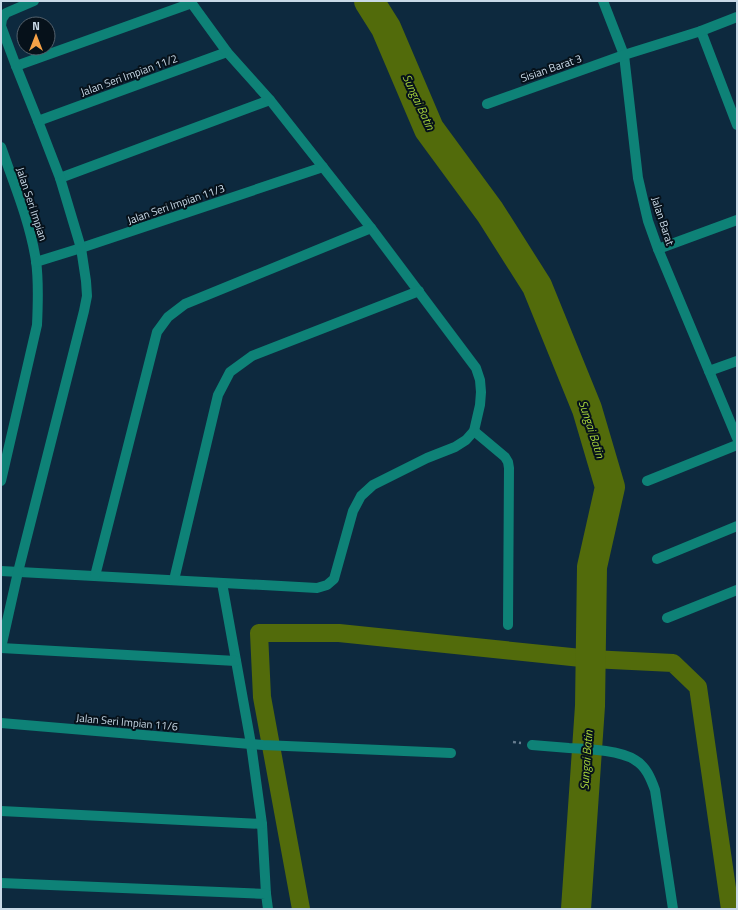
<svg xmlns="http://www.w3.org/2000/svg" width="738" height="910" viewBox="0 0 738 910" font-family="'Titillium Web',sans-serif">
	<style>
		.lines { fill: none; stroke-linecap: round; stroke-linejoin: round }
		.canal { stroke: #526b0b; stroke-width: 18 }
		.river { stroke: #526b0b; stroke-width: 30 }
		.path { stroke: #667c8e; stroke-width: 2.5; stroke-dasharray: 3 3; stroke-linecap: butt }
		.minor { stroke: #0e8277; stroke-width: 10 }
		.labels { text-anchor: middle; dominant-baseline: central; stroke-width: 4; stroke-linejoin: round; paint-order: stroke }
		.street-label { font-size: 11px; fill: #c9d9e7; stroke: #06111a }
		.water-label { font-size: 12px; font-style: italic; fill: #a5d13b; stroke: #06111a }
	</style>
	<rect width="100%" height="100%" fill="#0d293e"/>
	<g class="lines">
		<polyline class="canal" points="301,909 262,697 259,633 339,633 591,659 673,663 698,687 730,909"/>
		<polyline class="river" points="369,1 386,28 429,129 490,212 537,286 587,409 610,487 592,567 590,706 576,909"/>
		<polyline class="path" points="513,742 521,743"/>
		<g class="minor">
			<polyline points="603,1 624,55 638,178 648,221 658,249 737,438"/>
			<polyline points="701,31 737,125"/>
			<polyline points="16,66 192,3"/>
			<polyline points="487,104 624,55 701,31 737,17"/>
			<polyline points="38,121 227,52"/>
			<path d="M1,147C14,184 30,222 36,261C39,282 38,304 37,325L1,481"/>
			<polyline points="60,178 270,100"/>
			<polyline points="658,249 737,220"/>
			<polyline points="36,262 81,248 323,167"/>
			<polyline points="709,371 737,361"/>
			<polyline points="474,431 505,457 508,462 509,468 508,625"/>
			<polyline points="647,481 737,445"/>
			<polyline points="657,559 737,526"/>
			<polyline points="1,571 317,588 327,585 334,579 353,511 361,496 373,485 427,458 455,447 466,440 474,431 480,405 481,392 480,380 476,368 371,228 270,100 227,52 190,1"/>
			<polyline points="95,576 157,332 168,317 185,304 371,228"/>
			<polyline points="174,580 218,395 230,372 252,356 419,291"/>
			<polyline points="222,583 251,744 262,824 266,894"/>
			<polyline points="667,618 737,590"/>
			<polyline points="1,648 18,572 84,311 87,296 86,281 81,248 60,178 38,121 16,66 1,26 2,19 6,13 34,1"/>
			<polyline points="1,648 236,661"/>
			<polyline points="1,723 263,745 451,753"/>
			<path d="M532,745C544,746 556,747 569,748C587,749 620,750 635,760C646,766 651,779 655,790L673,909"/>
			<polyline points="1,811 262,824"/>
			<polyline points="1,883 266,894 268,909"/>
		</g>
	</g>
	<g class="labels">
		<g class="street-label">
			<text transform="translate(551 68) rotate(-19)">Sisian Barat 3</text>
			<text transform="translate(129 75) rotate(-20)">Jalan Seri Impian 11/2</text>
			<text transform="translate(32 204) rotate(72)">Jalan Seri Impian</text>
			<text transform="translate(176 204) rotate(-19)">Jalan Seri Impian 11/3</text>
			<text transform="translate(663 221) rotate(72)">Jalan Barat</text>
			<text transform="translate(127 722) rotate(5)">Jalan Seri Impian 11/6</text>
		</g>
		<g class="water-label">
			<text transform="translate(419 102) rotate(65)">Sungai Batin</text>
			<text transform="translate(592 429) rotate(72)">Sungai Batin</text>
			<text transform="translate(586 760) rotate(-86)">Sungai Batin</text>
		</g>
	</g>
	<rect width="738" height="910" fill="none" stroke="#c9d9e7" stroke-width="4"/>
	<g transform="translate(36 36)"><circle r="19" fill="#06111a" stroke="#54616c"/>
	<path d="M0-3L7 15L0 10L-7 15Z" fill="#f6a247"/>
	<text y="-6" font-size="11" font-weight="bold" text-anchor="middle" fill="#c9d9e7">N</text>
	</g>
</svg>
